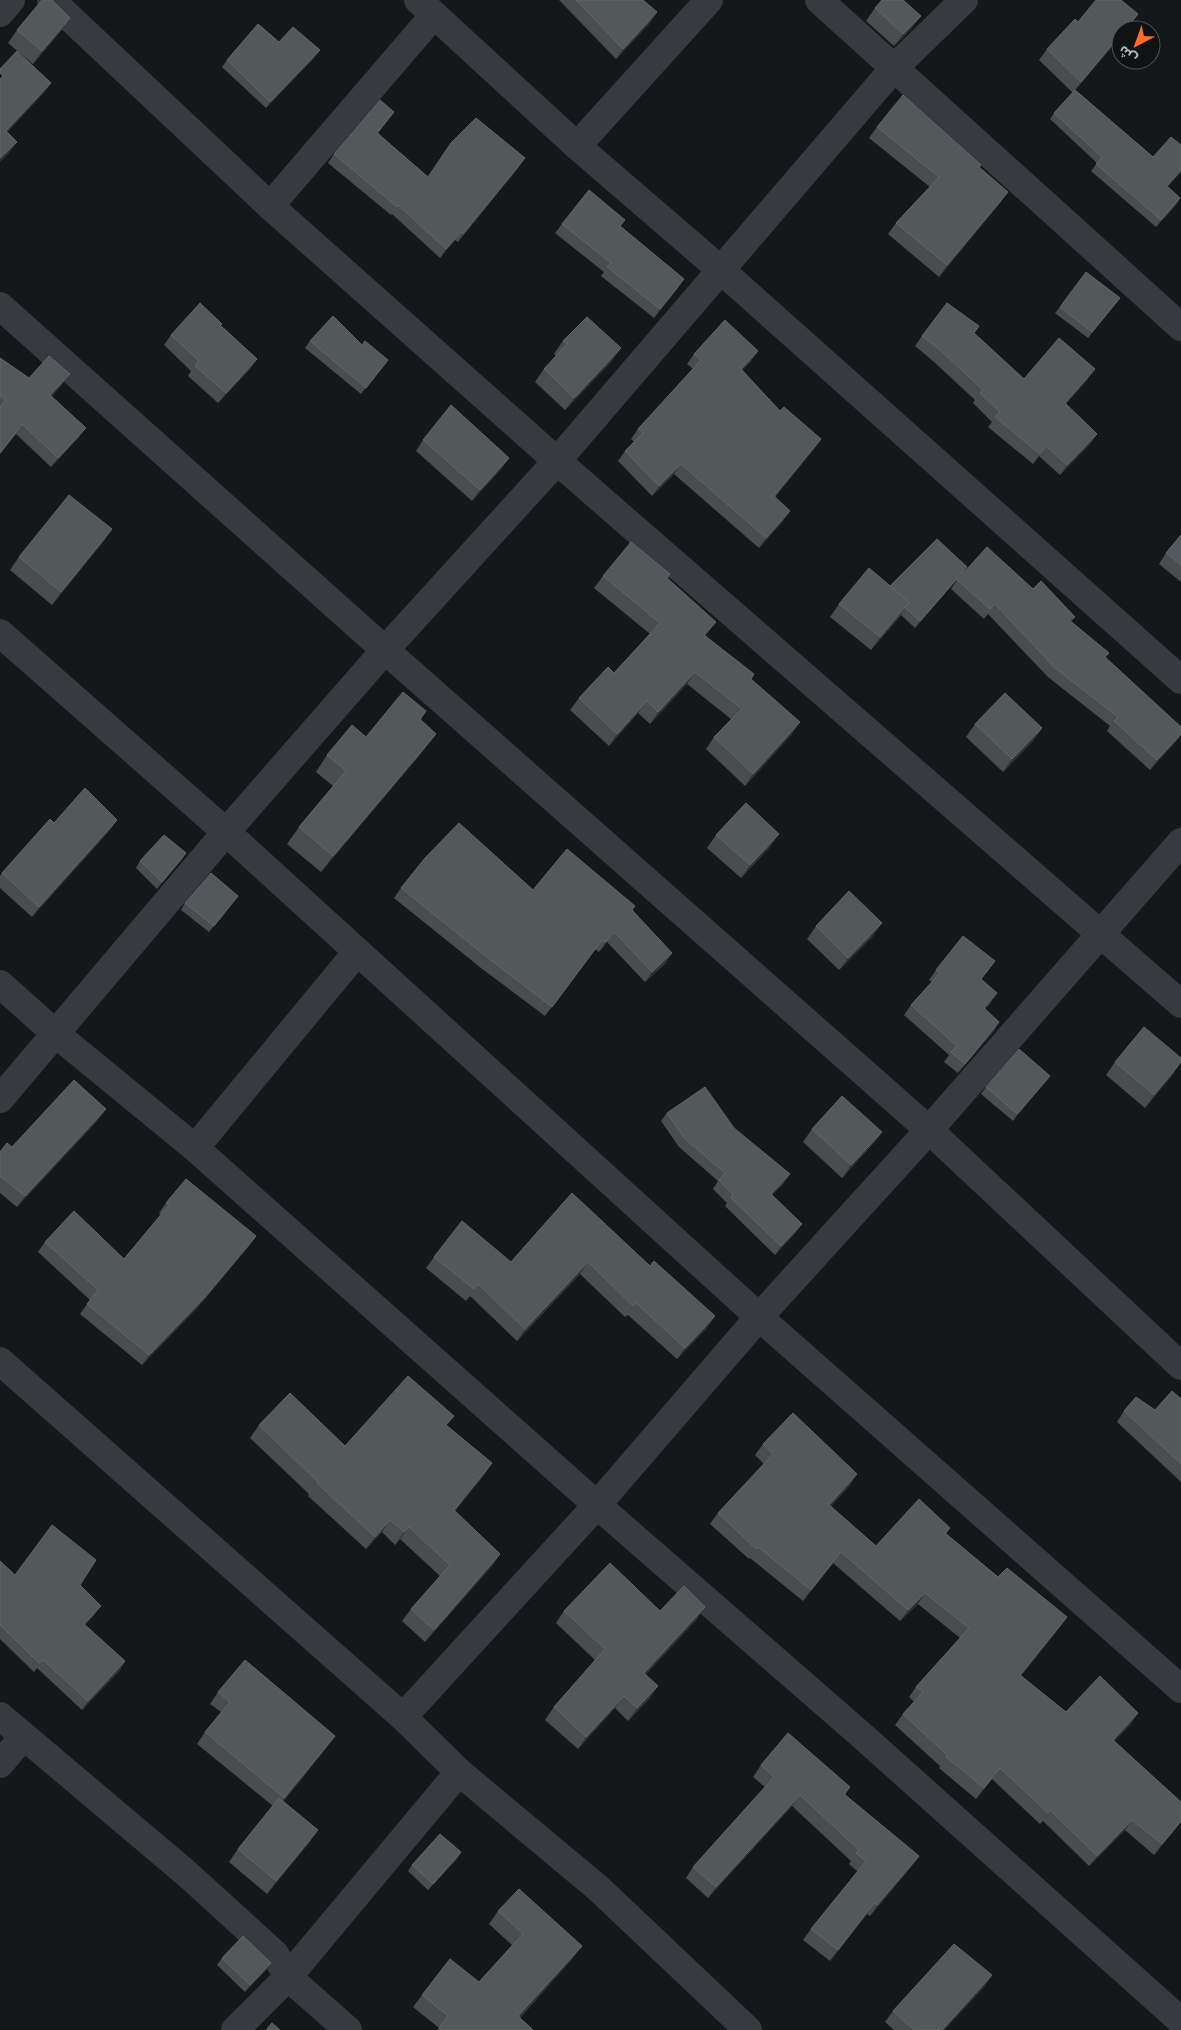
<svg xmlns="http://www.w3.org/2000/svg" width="1181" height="2030" viewBox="0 0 1181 2030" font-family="'Source Sans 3','Noto Sans Arabic',sans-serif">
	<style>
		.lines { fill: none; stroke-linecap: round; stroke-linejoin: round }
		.street { stroke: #373a3e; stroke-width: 28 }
		.wall { fill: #494d50 }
		.shaded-wall { fill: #303335 }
		.building { fill: #53585b; stroke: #61666a }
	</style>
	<rect width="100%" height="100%" fill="#161718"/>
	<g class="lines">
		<g class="street">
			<polyline points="51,0 270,206 557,461 1181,1004"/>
			<polyline points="418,0 577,146 722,271 1181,680"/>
			<polyline points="819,0 1181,327"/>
			<polyline points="0,13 11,0"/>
			<polyline points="577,146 709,0"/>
			<polyline points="270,206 434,15"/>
			<polyline points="0,306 385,650 929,1130 1181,1366"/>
			<polyline points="0,633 226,832 759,1317 1181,1689"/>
			<polyline points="0,984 56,1034 195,1148 597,1505 859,1733 1181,2021"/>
			<polyline points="0,1099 226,832 385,650 557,461 894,68 964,0"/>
			<polyline points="195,1148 357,952"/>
			<polyline points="0,1361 403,1717 459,1772 598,1888 748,2030"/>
			<polyline points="0,1716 186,1873 275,1954 288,1977 348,2030"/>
			<polyline points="403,1717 597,1505 759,1317 929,1130 1181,842"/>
			<polyline points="0,1764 23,1737"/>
			<polyline points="235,2030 288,1977 459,1772"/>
		</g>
	</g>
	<g class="wall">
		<polygon points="559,0 643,0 650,23 616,59"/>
		<polygon points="875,8 912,28 894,46 866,21"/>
		<polygon points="1138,14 1126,30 1121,30 1121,36 1075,90 1153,157 1181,145 1181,172 1167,187 1180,198 1176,205 1156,227 1091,171 1097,163 1050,119 1054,113 1073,93 1039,60 1047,49 1078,22"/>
		<polygon points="70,18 61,31 33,64 8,43 17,30"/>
		<polygon points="279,42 315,57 266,108 222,67 227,60"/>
		<polygon points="388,120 378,133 428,177 519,167 458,242 455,240 440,258 392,214 391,215 328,163 334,154"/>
		<polygon points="877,127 979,168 1008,192 1000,203 939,277 888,234 896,223 930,187 869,138"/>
		<polygon points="562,224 620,227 678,288 654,318 601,276 604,272 555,233"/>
		<polygon points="1120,298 1088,338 1055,313 1060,307"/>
		<polygon points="222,324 221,326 257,359 250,369 218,403 188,376 191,371 164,345 171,335"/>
		<polygon points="974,333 1024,379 1088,379 1066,404 1097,434 1090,444 1060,475 1039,456 1033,464 988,427 992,422 973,403 975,400 933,361 915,346 922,336"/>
		<polygon points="310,341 362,345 388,360 361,394 305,348"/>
		<polygon points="563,341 612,361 565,410 535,382 544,369 556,356 554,354"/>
		<polygon points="758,351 751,361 742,371 780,411 821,439 814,449 775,497 783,521 759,548 674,474 652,496 618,461 625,451 634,442 631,439 638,429 693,369 687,364 694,354"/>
		<polygon points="0,358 29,378 63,383 52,396 79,437 51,467 16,434 0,454"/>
		<polygon points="423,440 509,458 501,469 472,501 416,451"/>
		<polygon points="112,529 103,542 52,605 10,570 19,557"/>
		<polygon points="1181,535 1181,582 1159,564 1166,553"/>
		<polygon points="967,567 962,574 915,628 901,615 871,650 830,617 839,604 890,586"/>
		<polygon points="603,576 667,578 706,636 751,679 792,734 745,786 706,749 714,737 731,719 687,684 650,724 638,713 609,746 570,710 579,698 614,673 650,634 594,588"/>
		<polygon points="957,580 1033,589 1109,653 1105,658 1181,727 1181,735 1178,739 1150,770 1107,731 1110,726 1048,677 988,614 984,619 951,589"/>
		<polygon points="426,711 421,719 424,750 321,872 287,844 299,827 333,786 316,772 327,755 366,737"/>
		<polygon points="975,724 1042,728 1033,741 1003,772 966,737"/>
		<polygon points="117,820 110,830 32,917 0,888 0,876 2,873 54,823"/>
		<polygon points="716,835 770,847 741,878 707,848"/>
		<polygon points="186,853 157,889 136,868 140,861"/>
		<polygon points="401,888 533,890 633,910 666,963 645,982 607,942 599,952 595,949 545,1016 481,968 394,898"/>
		<polygon points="238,896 209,932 181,910 185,903"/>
		<polygon points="816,926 873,936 839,970 807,939"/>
		<polygon points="936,970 988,971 981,979 991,1003 985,1009 999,1022 993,1032 958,1073 944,1062 949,1055 904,1015 911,1005 932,982 929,980"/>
		<polygon points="1115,1062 1174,1073 1145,1108 1106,1075"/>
		<polygon points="1050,1076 1045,1082 1013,1121 981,1094 986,1087"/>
		<polygon points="667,1113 734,1128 784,1183 772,1195 796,1232 775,1255 725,1206 727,1203 713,1189 718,1181 679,1147 661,1121"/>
		<polygon points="98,1120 17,1207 0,1193 0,1152 12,1147"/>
		<polygon points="812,1129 882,1132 872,1145 842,1178 803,1142"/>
		<polygon points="572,1193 707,1328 677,1359 628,1315 625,1317 580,1274 517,1341 470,1296 466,1301 426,1268 434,1257 511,1262"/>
		<polygon points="166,1203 256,1236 249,1246 198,1307 142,1365 80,1314 90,1300 38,1252 45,1242 124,1259 161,1215 159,1213"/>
		<polygon points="1181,1399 1181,1482 1117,1422 1124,1411 1155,1410"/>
		<polygon points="259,1425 345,1446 447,1426 492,1463 484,1475 455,1511 500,1554 492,1566 425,1642 402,1621 411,1609 440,1576 400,1539 395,1545 382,1532 366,1549 308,1496 309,1494 250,1438"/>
		<polygon points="763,1444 850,1485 831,1506 876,1546 950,1528 946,1534 998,1577 1067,1617 1059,1628 1021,1676 1066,1712 1131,1724 1114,1741 1181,1802 1181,1822 1154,1855 1125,1830 1089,1866 1043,1821 1040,1824 992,1779 976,1799 939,1768 940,1766 895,1725 903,1714 914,1702 909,1697 916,1687 960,1638 918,1604 900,1621 833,1563 803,1601 750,1558 749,1559 710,1524 718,1513 764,1464 755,1455"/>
		<polygon points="0,1561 15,1575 80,1585 95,1614 85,1625 125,1661 120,1670 82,1710 37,1668 34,1672 0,1639"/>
		<polygon points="564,1611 660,1611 697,1619 646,1674 650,1698 628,1721 615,1708 578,1749 545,1720 554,1707 595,1660 556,1623"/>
		<polygon points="218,1692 327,1747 283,1802 309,1843 267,1894 229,1862 238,1849 273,1806 197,1744 205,1732 221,1712 210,1704"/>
		<polygon points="761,1765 850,1787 845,1795 919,1856 911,1867 870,1916 867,1914 830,1961 803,1940 811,1929 858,1872 849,1864 851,1861 792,1806 708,1898 686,1878 693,1867 765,1787 753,1777"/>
		<polygon points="461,1852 457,1859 428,1890 408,1871 412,1865"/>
		<polygon points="498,1911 573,1958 520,2018 533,2030 437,2030 439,2028 413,2007 422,1995 479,1982 512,1945 489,1924"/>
		<polygon points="222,1958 271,1963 266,1970 245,1992 217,1965"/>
		<polygon points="992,1975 984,1987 944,2030 894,2030 885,2022 893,2011"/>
	</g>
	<g class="shaded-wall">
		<polygon points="657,12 650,23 616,59 623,49"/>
		<polygon points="921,16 912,28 894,46 903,34"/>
		<polygon points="70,18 61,31 33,64 42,51"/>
		<polygon points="1121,34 1121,36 1073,93 1081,82"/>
		<polygon points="320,50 315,57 266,108 270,102"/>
		<polygon points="51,83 43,94 0,140 6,131"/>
		<polygon points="17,142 9,153 0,162 0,158"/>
		<polygon points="525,158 519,167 458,242 463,234"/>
		<polygon points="1181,170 1181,172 1162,193 1167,186"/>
		<polygon points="1008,192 1000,203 939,277 947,265"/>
		<polygon points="1180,198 1176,205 1156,227 1161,220"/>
		<polygon points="461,232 455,240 440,258 446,249"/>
		<polygon points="684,279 678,288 654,318 660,309"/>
		<polygon points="621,348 612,361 565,410 574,398"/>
		<polygon points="758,351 751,361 734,379 741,369"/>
		<polygon points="257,359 250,369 218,403 226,393"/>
		<polygon points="1095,369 1088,379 1058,413 1065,403"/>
		<polygon points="70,374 63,383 44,404 50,395"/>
		<polygon points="86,428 79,437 51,467 58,458"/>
		<polygon points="1097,434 1090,444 1060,475 1067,465"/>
		<polygon points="821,439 814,449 767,506 774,496"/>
		<polygon points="509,458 501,469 472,501 480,490"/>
		<polygon points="681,464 674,474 652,496 659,486"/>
		<polygon points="790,511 783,521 759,548 766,538"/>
		<polygon points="112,529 103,542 52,605 61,592"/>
		<polygon points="967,567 962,574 915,628 920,621"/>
		<polygon points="909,602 900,615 871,650 880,637"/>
		<polygon points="716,622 707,634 696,647 704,635"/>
		<polygon points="695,672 687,684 650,724 658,712"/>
		<polygon points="647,701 638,713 609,746 617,734"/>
		<polygon points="800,722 792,734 745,786 753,774"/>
		<polygon points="1042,728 1033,741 1003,772 1012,759"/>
		<polygon points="436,734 424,750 321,872 333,856"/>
		<polygon points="1181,734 1178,739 1150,770 1157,760"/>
		<polygon points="117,820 110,830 32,917 39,907"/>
		<polygon points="779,834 770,847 741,878 750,865"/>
		<polygon points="186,853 182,860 157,889 162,882"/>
		<polygon points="882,923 873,936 839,970 848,958"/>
		<polygon points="614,932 607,942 599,952 606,942"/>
		<polygon points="672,953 666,963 645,982 652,972"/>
		<polygon points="997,993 991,1003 978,1018 984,1008"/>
		<polygon points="999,1022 993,1032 958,1073 965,1064"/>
		<polygon points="1181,1062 1174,1073 1145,1108 1154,1095"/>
		<polygon points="1050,1076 1045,1082 1013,1121 1017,1114"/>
		<polygon points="106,1109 98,1120 17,1207 25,1196"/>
		<polygon points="882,1132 872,1145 842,1178 851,1165"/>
		<polygon points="790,1174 784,1183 765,1202 771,1194"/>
		<polygon points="802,1224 796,1232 775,1255 781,1246"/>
		<polygon points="256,1236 249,1246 198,1307 142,1365 149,1355"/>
		<polygon points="588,1262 580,1274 517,1341 525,1329"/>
		<polygon points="715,1316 707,1328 677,1359 685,1348"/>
		<polygon points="492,1463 484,1475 445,1522 454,1510"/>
		<polygon points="857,1474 850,1485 822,1516 829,1505"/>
		<polygon points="390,1520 382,1532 366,1549 375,1537"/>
		<polygon points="409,1527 400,1539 395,1545 404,1532"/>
		<polygon points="841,1552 833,1563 803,1601 811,1590"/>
		<polygon points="500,1554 492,1566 425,1642 434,1630"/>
		<polygon points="925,1593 918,1604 900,1621 908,1610"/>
		<polygon points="101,1606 95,1614 78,1632 84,1624"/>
		<polygon points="705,1607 697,1619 636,1685 644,1673"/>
		<polygon points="1067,1617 1059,1628 1013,1686 1020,1675"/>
		<polygon points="125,1661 120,1670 82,1710 88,1701"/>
		<polygon points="658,1686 650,1698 628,1721 637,1708"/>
		<polygon points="624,1696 615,1708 578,1749 586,1737"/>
		<polygon points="1138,1713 1131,1724 1105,1750 1113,1740"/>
		<polygon points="335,1736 327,1747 276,1810 284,1798"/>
		<polygon points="1000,1768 992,1779 976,1799 984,1788"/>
		<polygon points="800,1795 792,1806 708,1898 716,1887"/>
		<polygon points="1132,1820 1125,1830 1089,1866 1097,1856"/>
		<polygon points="1181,1821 1181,1822 1154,1855 1162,1844"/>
		<polygon points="318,1830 309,1843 267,1894 276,1881"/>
		<polygon points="461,1852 457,1859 428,1890 433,1884"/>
		<polygon points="919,1856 911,1867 870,1916 877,1905"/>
		<polygon points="875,1902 867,1914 830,1961 838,1950"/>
		<polygon points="582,1946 573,1958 510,2029 518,2016"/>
		<polygon points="271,1963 266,1970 245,1992 250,1985"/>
		<polygon points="992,1975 984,1987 944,2030 942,2030"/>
	</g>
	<g class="building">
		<polygon points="42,0 52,0 70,18 42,51 17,30"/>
		<polygon points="576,0 643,0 657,12 623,49"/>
		<polygon points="882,0 903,0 921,16 903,34 875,8"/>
		<polygon points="1096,0 1121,0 1138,14 1125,30 1121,30 1121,34 1081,82 1047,49 1075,19 1078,22"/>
		<polygon points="258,24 279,42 293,27 320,50 270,102 227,60"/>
		<polygon points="17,51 51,83 6,131 17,142 0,158 0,79 3,76 0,73 0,69"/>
		<polygon points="1075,90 1153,157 1171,137 1181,145 1181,170 1167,186 1180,198 1161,220 1096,164 1102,157 1054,113"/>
		<polygon points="903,95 981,165 979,167 1008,192 947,265 896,223 939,177 877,127"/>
		<polygon points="380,100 394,112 377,133 428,177 451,143 476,118 525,158 463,234 461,232 446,249 398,205 397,207 334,154"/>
		<polygon points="589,190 625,220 620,226 684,279 660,309 607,267 611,263 562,224"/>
		<polygon points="1086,272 1120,298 1092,332 1060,307"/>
		<polygon points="200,303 222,324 220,325 257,359 226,393 195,366 199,361 171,335"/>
		<polygon points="947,303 979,326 974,333 1024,379 1059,338 1095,369 1065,403 1097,434 1067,465 1046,446 1040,454 995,417 1000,412 980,393 983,390 940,350 922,336"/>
		<polygon points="333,316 362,345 365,341 388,360 366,388 310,341"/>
		<polygon points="587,317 621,348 574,398 544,369 567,344 563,341"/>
		<polygon points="725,320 758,351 741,369 780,411 784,407 821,439 774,496 790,511 766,538 681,464 659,486 625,451 643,433 638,429 701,360 694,354"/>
		<polygon points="49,356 70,374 50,395 86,428 58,458 22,424 0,453 0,407 6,400 0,396 0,358 29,378"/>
		<polygon points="451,405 509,458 480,490 423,440"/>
		<polygon points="69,495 112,529 61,592 19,557"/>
		<polygon points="1181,535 1181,565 1166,553"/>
		<polygon points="937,539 967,567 920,621 905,608 909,602 890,586"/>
		<polygon points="631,542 670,574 667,578 716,622 704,635 754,674 751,679 800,722 753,774 714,737 742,709 695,672 658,712 647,701 617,734 579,698 608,667 614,673 660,623 603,576"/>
		<polygon points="987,547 1033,589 1041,581 1075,617 1070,621 1109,653 1105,657 1181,727 1181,734 1157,760 1114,721 1118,717 1055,668 995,604 990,609 957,580"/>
		<polygon points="869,568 909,602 880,637 839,604"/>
		<polygon points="403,692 426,711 420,719 436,734 333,856 299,827 346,771 327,755 352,725 366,737"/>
		<polygon points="1005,693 1042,728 1012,759 975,724"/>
		<polygon points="85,788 117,820 39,907 2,873 50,819 54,823"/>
		<polygon points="746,803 779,834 750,865 716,835"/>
		<polygon points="459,823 533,890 567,849 635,906 632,910 672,953 652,972 614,932 606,942 602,940 552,1007 488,958 401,888 425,858"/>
		<polygon points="164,835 186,853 162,882 140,861"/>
		<polygon points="211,873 238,896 214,926 185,903"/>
		<polygon points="849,891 882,923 848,958 816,926"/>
		<polygon points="963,936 995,961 981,979 997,993 984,1008 999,1022 965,1064 951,1052 957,1046 911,1005 940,973 936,970"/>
		<polygon points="1144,1027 1181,1058 1181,1062 1154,1095 1115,1062"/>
		<polygon points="1019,1049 1050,1076 1017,1114 986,1087"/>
		<polygon points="74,1080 106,1109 25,1196 0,1176 0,1152 7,1143 12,1147"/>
		<polygon points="705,1087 734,1128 790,1174 771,1194 802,1224 781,1246 731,1198 733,1195 719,1180 725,1173 685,1139 667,1113"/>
		<polygon points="842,1096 882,1132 851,1165 812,1129"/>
		<polygon points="186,1179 256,1236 205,1297 149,1355 87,1304 98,1290 45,1242 74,1211 124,1259 169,1205 166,1203"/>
		<polygon points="572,1193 650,1266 654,1261 715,1316 685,1348 636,1303 633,1306 588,1262 525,1329 478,1284 474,1289 434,1257 462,1221 511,1262"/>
		<polygon points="408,1376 454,1416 446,1425 492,1463 454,1510 500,1554 434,1630 411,1609 450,1565 409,1527 404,1532 390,1520 375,1537 317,1483 318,1482 259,1425 290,1393 345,1446"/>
		<polygon points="1172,1391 1181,1399 1181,1464 1124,1411 1136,1397 1155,1410"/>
		<polygon points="793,1413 857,1474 829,1505 876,1546 919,1499 950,1528 945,1533 998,1577 1007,1568 1067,1617 1020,1675 1066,1712 1100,1676 1138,1713 1113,1740 1181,1802 1181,1821 1162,1844 1132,1820 1097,1856 1050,1810 1048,1813 1000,1768 984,1788 946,1757 947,1755 903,1714 923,1692 916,1687 969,1628 925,1593 908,1610 841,1552 811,1590 758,1547 756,1549 718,1513 773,1454 763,1444"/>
		<polygon points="52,1525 96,1560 80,1585 101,1606 84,1624 125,1661 88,1701 43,1660 39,1663 0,1625 0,1561 15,1575"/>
		<polygon points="610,1563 660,1611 684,1586 705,1607 644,1673 658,1686 637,1708 624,1696 586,1737 554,1707 605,1649 564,1611"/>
		<polygon points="245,1660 335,1736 284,1798 205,1732 230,1702 218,1692"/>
		<polygon points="788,1733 850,1787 844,1794 919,1856 877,1905 875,1902 838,1950 811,1929 866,1861 856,1853 859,1850 800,1795 716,1887 693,1867 774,1777 761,1765"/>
		<polygon points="279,1798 318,1830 276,1881 238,1849"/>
		<polygon points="440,1834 461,1852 433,1884 412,1865"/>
		<polygon points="519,1889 582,1946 518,2016 533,2030 441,2030 439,2028 448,2016 422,1995 450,1959 479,1982 523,1934 498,1911"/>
		<polygon points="243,1936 271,1963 250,1985 222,1958"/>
		<polygon points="954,1944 992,1975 942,2030 914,2030 893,2011"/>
		<polygon points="272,2023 280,2030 266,2030"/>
	</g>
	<g transform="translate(1136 45) rotate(221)"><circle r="24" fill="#111213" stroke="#4d5255"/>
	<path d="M0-4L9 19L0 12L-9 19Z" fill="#fa6c2c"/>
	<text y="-8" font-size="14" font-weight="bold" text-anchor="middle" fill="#a8b3b9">ش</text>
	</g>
</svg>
